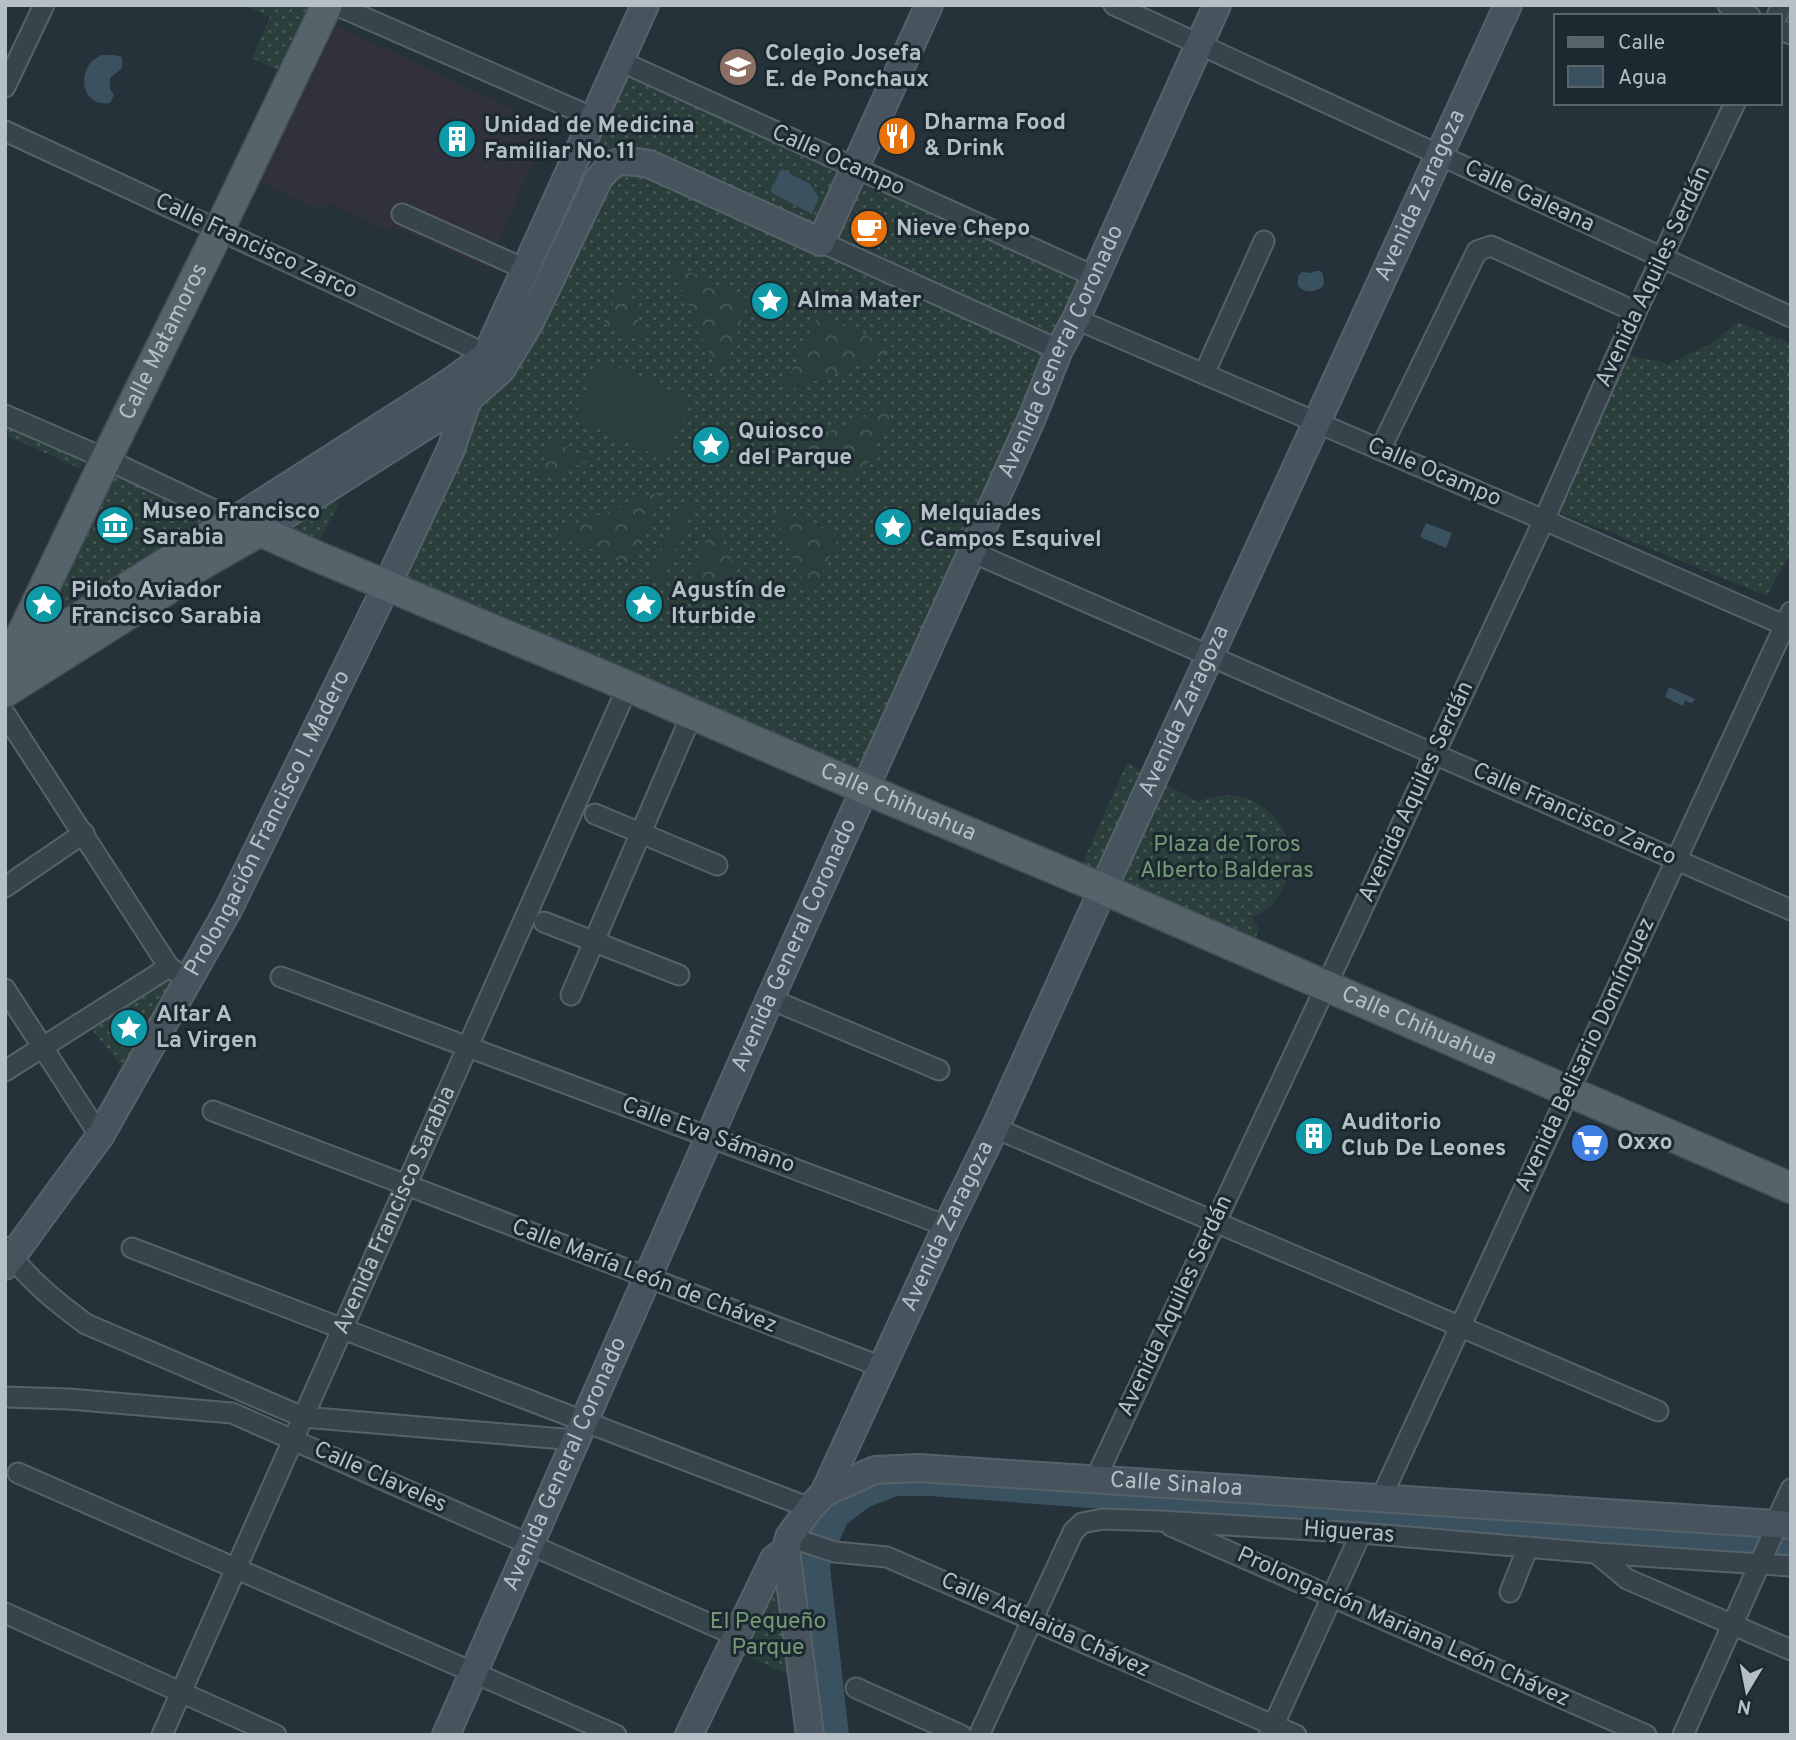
<svg xmlns="http://www.w3.org/2000/svg" width="1796" height="1740" viewBox="0 0 1796 1740" font-family="Overpass,sans-serif">
	<style>
		.medical { fill: #30313c }
		.grass { fill: url(#grass-dots) }
		.forest { fill: url(#forest-crowns) }
		.garden { fill: #2a3f3b }
		.water { fill: #3a5160 }
		.lines { fill: none; stroke-linecap: round; stroke-linejoin: round }
		.street-casing { stroke: #566269; stroke-width: 23 }
		.secondary-casing { stroke: #566269; stroke-width: 30 }
		.primary-casing { stroke: #414d54; stroke-width: 33 }
		.street { stroke: #38444b; stroke-width: 19 }
		.secondary { stroke: #47545d; stroke-width: 26 }
		.primary { stroke: #56636b; stroke-width: 30 }
		.labels { text-anchor: middle; dominant-baseline: central; stroke-width: 6; stroke-linejoin: round; paint-order: stroke }
		.poi-label { font-size: 23px; font-weight: bold; fill: #b4bfc6; stroke: #1d2930; text-anchor: start }
		.street-label { font-size: 23px; fill: #b4bfc6; stroke: #1d2930 }
		.park-label { font-size: 23px; fill: #749a75; stroke: #1d2930 }
	</style>
	<defs>
		<pattern id="grass-dots" width="8" height="8" patternUnits="userSpaceOnUse" patternTransform="scale(1.75)"><rect width="8" height="8" fill="#2a3f3b"/><path d="M2 2h.1M6 6h.1" fill="none" stroke="#465956" stroke-width="1.8" stroke-linecap="round"/></pattern>
		<pattern id="forest-crowns" width="20" height="18" patternUnits="userSpaceOnUse" patternTransform="scale(1.75)"><rect width="20" height="18" fill="#2a3f3b"/><path d="M2 6a3 3 0 1 1 6 0M12 15a3 3 0 1 1 6 0" fill="none" stroke="#465956"/></pattern>
	</defs>
	<rect width="100%" height="100%" fill="#25323a"/>
	<polygon class="medical" points="330,22 548,126 487,268 393,226 388,231 329,203 323,212 253,179"/>
	<g class="grass">
		<polygon points="244,5 325,5 291,77 252,58 270,17"/>
		<polygon points="612,60 1089,275 861,790 379,581 530,306 587,172 599,156 585,172 514,328"/>
		<polygon points="1738,322 1791,344 1791,551 1767,596 1550,508 1621,353 1668,364 1709,345"/>
		<polygon points="5,418 87,454 81,469 5,435"/>
		<polygon points="107,463 231,519 9,662"/>
		<polygon points="325,484 338,505 314,551 261,526"/>
		<path d="M1127,763L1198,802C1256,774 1315,839 1280,893C1274,904 1264,913 1253,917L1259,930L1244,962L1071,889Z"/>
		<polygon points="161,960 192,981 135,1082 80,1015"/>
		<polygon points="784,1550 803,1681 732,1650"/>
	</g>
	<g class="forest">
		<polygon points="671,264 749,299 721,382"/>
		<polygon points="625,282 646,344 603,323"/>
		<polygon points="818,314 896,349 781,394 818,315"/>
		<polygon points="896,404 860,478 789,448"/>
		<polygon points="552,440 591,460 536,482"/>
		<polygon points="662,491 630,566 553,532"/>
		<polygon points="772,509 840,535 810,599"/>
		<polygon points="714,520 757,621 687,590"/>
	</g>
	<g class="garden">
		<polygon points="601,359 691,400 664,459 574,418"/>
		<polygon points="681,502 693,508 663,580 651,575"/>
	</g>
	<g class="water">
		<path d="M101,55H114L122,57V68L110,78V89L114,95L110,103C85,107 77,80 91,62C94,59 98,57 101,55Z"/>
		<polygon points="781,169 810,184 819,198 812,214 770,192"/>
		<path d="M1315,271H1320L1323,274L1324,285C1318,292 1305,294 1298,286V276L1302,272L1311,273Z"/>
		<polygon points="1426,523 1452,533 1446,548 1420,537"/>
		<polygon points="1669,687 1695,699 1692,703 1685,701 1683,706 1665,697"/>
		<polygon points="894,1473 1791,1531 1791,1560 930,1496 897,1496 869,1507 847,1524 837,1546 830,1567 849,1735 816,1735 796,1555 819,1509"/>
	</g>
	<g class="lines">
		<defs>
			<g id="street">
				<polyline points="336,5 594,118"/>
				<polyline points="1114,5 1791,317"/>
				<polyline points="1728,5 1750,16"/>
				<polyline points="1777,16 1782,5"/>
				<polyline points="1780,30 1791,34"/>
				<polyline points="620,61 1096,277"/>
				<polyline points="5,87 44,5"/>
				<polyline points="5,131 471,347 486,356 493,362"/>
				<polyline points="402,214 525,269"/>
				<polyline points="821,242 1059,350"/>
				<polyline points="1076,319 1544,520 1791,628"/>
				<polyline points="1204,374 1264,241"/>
				<polyline points="5,415 106,459 235,520"/>
				<polyline points="1380,450 1477,251 1491,246 1636,312"/>
				<polyline points="972,552 1791,910"/>
				<polyline points="5,714 169,967 189,980"/>
				<polyline points="595,814 717,865"/>
				<polyline points="5,887 84,833"/>
				<polyline points="544,922 679,975"/>
				<polyline points="281,977 947,1226"/>
				<polyline points="5,989 100,1136"/>
				<polyline points="571,995 692,714"/>
				<polyline points="770,999 939,1070"/>
				<polyline points="5,1071 169,967"/>
				<polyline points="213,1111 882,1367"/>
				<polyline points="995,1128 1658,1411"/>
				<path d="M5,1247C26,1278 56,1302 86,1324L303,1417L575,1440"/>
				<polyline points="132,1248 810,1508"/>
				<polyline points="5,1397 69,1399 232,1413 737,1636"/>
				<polyline points="18,1473 616,1735"/>
				<polyline points="1095,1480 1544,520 1636,312 1735,103"/>
				<polyline points="1381,1498 1791,612"/>
				<polyline points="1171,1526 1646,1735"/>
				<polyline points="789,1537 835,1552 887,1557 1296,1735"/>
				<polyline points="1596,1553 1627,1579 1791,1650"/>
				<polyline points="1510,1592 1528,1547"/>
				<polyline points="5,1613 276,1735"/>
				<polyline points="856,1688 961,1735"/>
				<path id="s1" d="M162,1735L628,686"/>
				<polyline points="979,1735 1073,1532 1082,1523 1103,1519 1160,1521 1361,1533 1596,1553 1791,1566"/>
				<polyline points="1269,1735 1361,1533"/>
				<polyline points="1683,1735 1774,1532 1775,1524 1791,1489"/>
			</g>
			<g id="secondary">
				<polyline points="235,520 452,381 484,357"/>
				<path d="M260,531L468,399L501,370L530,322L598,180C615,157 622,160 649,164L821,242L929,5"/>
				<path id="s2" d="M5,1266L100,1136L228,910L387,585L451,449L468,399L486,356L645,5"/>
				<path id="s3" d="M824,1493L947,1226L995,1128L1103,889L1508,5"/>
				<path id="s4" d="M446,1735L770,999L1032,418L1059,350L1076,319L1217,5"/>
				<polyline points="689,1735 774,1559 786,1550"/>
				<path id="s5" d="M810,1735L786,1550L789,1537L810,1508L824,1493L875,1470L919,1468L1791,1525"/>
			</g>
			<g id="primary">
				<path id="s6" d="M8,663L106,459L219,230L327,5"/>
				<path id="s7" d="M5,664L235,520L316,556L611,679L865,789L1103,889L1791,1188"/>
				<polyline points="5,692 166,590 192,570 260,531"/>
			</g>
		</defs>
		<use href="#street" class="street-casing"/>
		<use href="#secondary" class="secondary-casing"/>
		<use href="#primary" class="primary-casing"/>
		<use href="#street" class="street"/>
		<use href="#secondary" class="secondary"/>
		<use href="#primary" class="primary"/>
	</g>
	<defs>
		<symbol id="school-disc" viewBox="-11 -11 22 22"><circle r="9.5" fill="#8d6e63" stroke="#1d2930"/><path d="M0-5L7-2L0 1L-7-2ZM-4 1L0 2.5L4 1V4Q0 6-4 4Z" fill="#fff"/></symbol>
		<symbol id="restaurant-disc" viewBox="-11 -11 22 22"><circle r="9.5" fill="#e8710a" stroke="#1d2930"/><path d="M-5-6h1v4h1v-4h1v4h1v-4h1v5L-1.5 .5V6h-2V.5L-5-1ZM5-6V6H3V1.5H1.5Q1.5-4 5-6Z" fill="#fff"/></symbol>
		<symbol id="building-disc" viewBox="-11 -11 22 22"><circle r="9.5" fill="#0f9aa8" stroke="#1d2930"/><path d="M-4-6H4V6H1V3H-1V6H-4ZM-2.5-4.3h1.7v1.8h-1.7ZM.8-4.3h1.7v1.8H.8ZM-2.5-1h1.7V.8h-1.7ZM.8-1h1.7V.8H.8Z" fill="#fff"/></symbol>
		<symbol id="cafe-disc" viewBox="-11 -11 22 22"><circle r="9.5" fill="#e8710a" stroke="#1d2930"/><path d="M-5.5-4.5H6V0H3Q3 3.5 0 3.5H-2.5Q-5.5 3.5-5.5 0ZM3-3.2v2h1.7v-2ZM-6 4.5H4V6H-6Z" fill="#fff"/></symbol>
		<symbol id="sight-disc" viewBox="-11 -11 22 22"><circle r="9.5" fill="#0f9aa8" stroke="#1d2930"/><path d="M0-6L1.8-2.2L6-1.7L2.9 1.2L3.7 5.4L0 3.3L-3.7 5.4L-2.9 1.2L-6-1.7L-1.8-2.2Z" fill="#fff"/></symbol>
		<symbol id="museum-disc" viewBox="-11 -11 22 22"><circle r="9.5" fill="#0f9aa8" stroke="#1d2930"/><path d="M0-6L6-3V-2H-6V-3ZM-5-1h2V3h-2ZM-1-1h2V3h-2ZM3-1h2V3H3ZM-6 4H6V6H-6Z" fill="#fff"/></symbol>
		<symbol id="supermarket-disc" viewBox="-11 -11 22 22"><circle r="9.5" fill="#3f7fe0" stroke="#1d2930"/><path d="M-6-5.5h2.5l.6 2H6L4.5 2H-2.5L-4.4-4H-6ZM-1.5 3.2a1.3 1.3 0 1 0 .1 0ZM3 3.2a1.3 1.3 0 1 0 .1 0Z" fill="#fff"/></symbol>
	</defs>
	<g fill-rule="evenodd">
		<use href="#school-disc" x="716" y="45" width="44" height="44"/>
		<use href="#restaurant-disc" x="875" y="114" width="44" height="44"/>
		<use href="#building-disc" x="435" y="117" width="44" height="44"/>
		<use href="#cafe-disc" x="847" y="207" width="44" height="44"/>
		<use href="#sight-disc" x="748" y="279" width="44" height="44"/>
		<use href="#sight-disc" x="689" y="423" width="44" height="44"/>
		<use href="#museum-disc" x="93" y="503" width="44" height="44"/>
		<use href="#sight-disc" x="871" y="505" width="44" height="44"/>
		<use href="#sight-disc" x="22" y="582" width="44" height="44"/>
		<use href="#sight-disc" x="622" y="582" width="44" height="44"/>
		<use href="#sight-disc" x="107" y="1006" width="44" height="44"/>
		<use href="#building-disc" x="1292" y="1114" width="44" height="44"/>
		<use href="#supermarket-disc" x="1568" y="1121" width="44" height="44"/>
	</g>
	<g class="labels">
		<g class="poi-label">
			<text x="765" y="54">Colegio Josefa<tspan x="765" dy="26">E. de Ponchaux</tspan></text>
			<text x="924" y="123">Dharma Food<tspan x="924" dy="26">&amp; Drink</tspan></text>
			<text x="484" y="126">Unidad de Medicina<tspan x="484" dy="26">Familiar No. 11</tspan></text>
			<text x="896" y="229">Nieve Chepo</text>
			<text x="797" y="301">Alma Mater</text>
			<text x="738" y="432">Quiosco<tspan x="738" dy="26">del Parque</tspan></text>
			<text x="142" y="512">Museo Francisco<tspan x="142" dy="26">Sarabia</tspan></text>
			<text x="920" y="514">Melquiades<tspan x="920" dy="26">Campos Esquivel</tspan></text>
			<text x="71" y="591">Piloto Aviador<tspan x="71" dy="26">Francisco Sarabia</tspan></text>
			<text x="671" y="591">Agustín de<tspan x="671" dy="26">Iturbide</tspan></text>
			<text x="156" y="1015">Altar A<tspan x="156" dy="26">La Virgen</tspan></text>
			<text x="1341" y="1123">Auditorio<tspan x="1341" dy="26">Club De Leones</tspan></text>
			<text x="1617" y="1143">Oxxo</text>
		</g>
		<g class="street-label">
			<text transform="translate(838 161) rotate(24)">Calle Ocampo</text>
			<text stroke="none"><textPath href="#s3" startOffset="1428">Avenida Zaragoza</textPath></text>
			<text transform="translate(1529 197) rotate(25)">Calle Galeana</text>
			<text transform="translate(256 247) rotate(25)">Calle Francisco Zarco</text>
			<text transform="translate(1654 277) rotate(-65)">Avenida Aquiles Serdán</text>
			<text stroke="none"><textPath href="#s6" startOffset="357">Calle Matamoros</textPath></text>
			<text stroke="none"><textPath href="#s4" startOffset="1514">Avenida General Coronado</textPath></text>
			<text transform="translate(1434 473) rotate(23)">Calle Ocampo</text>
			<text stroke="none"><textPath href="#s3" startOffset="861">Avenida Zaragoza</textPath></text>
			<text transform="translate(1417 792) rotate(-65)">Avenida Aquiles Serdán</text>
			<text stroke="none"><textPath href="#s7" startOffset="992">Calle Chihuahua</textPath></text>
			<text transform="translate(1574 815) rotate(24)">Calle Francisco Zarco</text>
			<text stroke="none"><textPath href="#s2" startOffset="516">Prolongación Francisco I. Madero</textPath></text>
			<text stroke="none"><textPath href="#s4" startOffset="863">Avenida General Coronado</textPath></text>
			<text stroke="none"><textPath href="#s7" startOffset="1559">Calle Chihuahua</textPath></text>
			<text transform="translate(1586 1055) rotate(-65)">Avenida Belisario Domínguez</text>
			<text transform="translate(708 1136) rotate(20)">Calle Eva Sámano</text>
			<text stroke="none"><textPath href="#s1" startOffset="574">Avenida Francisco Sarabia</textPath></text>
			<text stroke="none"><textPath href="#s3" startOffset="294">Avenida Zaragoza</textPath></text>
			<text transform="translate(644 1277) rotate(21)">Calle María León de Chávez</text>
			<text transform="translate(1176 1306) rotate(-65)">Avenida Aquiles Serdán</text>
			<text stroke="none"><textPath href="#s4" startOffset="296">Avenida General Coronado</textPath></text>
			<text transform="translate(380 1478) rotate(24)">Calle Claveles</text>
			<text stroke="none"><textPath href="#s5" startOffset="614">Calle Sinaloa</textPath></text>
			<text transform="translate(1349 1533) rotate(4)">Higueras</text>
			<text transform="translate(1045 1626) rotate(24)">Calle Adelaida Chávez</text>
			<text transform="translate(1403 1628) rotate(24)">Prolongación Mariana León Chávez</text>
		</g>
		<g class="park-label">
			<text x="1227" y="845">Plaza de Toros<tspan x="1227" dy="26">Alberto Balderas</tspan></text>
			<text x="768" y="1622">El Pequeño<tspan x="768" dy="26">Parque</tspan></text>
		</g>
	</g>
	<rect width="1796" height="1740" fill="none" stroke="#b4bfc6" stroke-width="14"/>
	<rect x="1554" y="14" width="228" height="91" fill="#1d2930" stroke="#59656c" stroke-width="2"/>
	<rect x="1568" y="37" width="35" height="10" fill="#56636b" stroke="#59656c" stroke-width="2"/>
	<text x="1618" y="49" font-size="21" fill="#b4bfc6">Calle</text>
	<rect x="1568" y="66" width="35" height="21" fill="#3a5160" stroke="#59656c" stroke-width="2"/>
	<text x="1618" y="84" font-size="21" fill="#b4bfc6">Agua</text>
	<g transform="translate(1747 1691) rotate(190)" stroke="#1d2930" stroke-width="5" paint-order="stroke">
	<path d="M0-5L12 26L0 18L-12 26Z" fill="#b4bfc6"/>
	<text y="-10" font-size="19" font-weight="bold" text-anchor="middle" fill="#b4bfc6">N</text>
	</g>
</svg>
